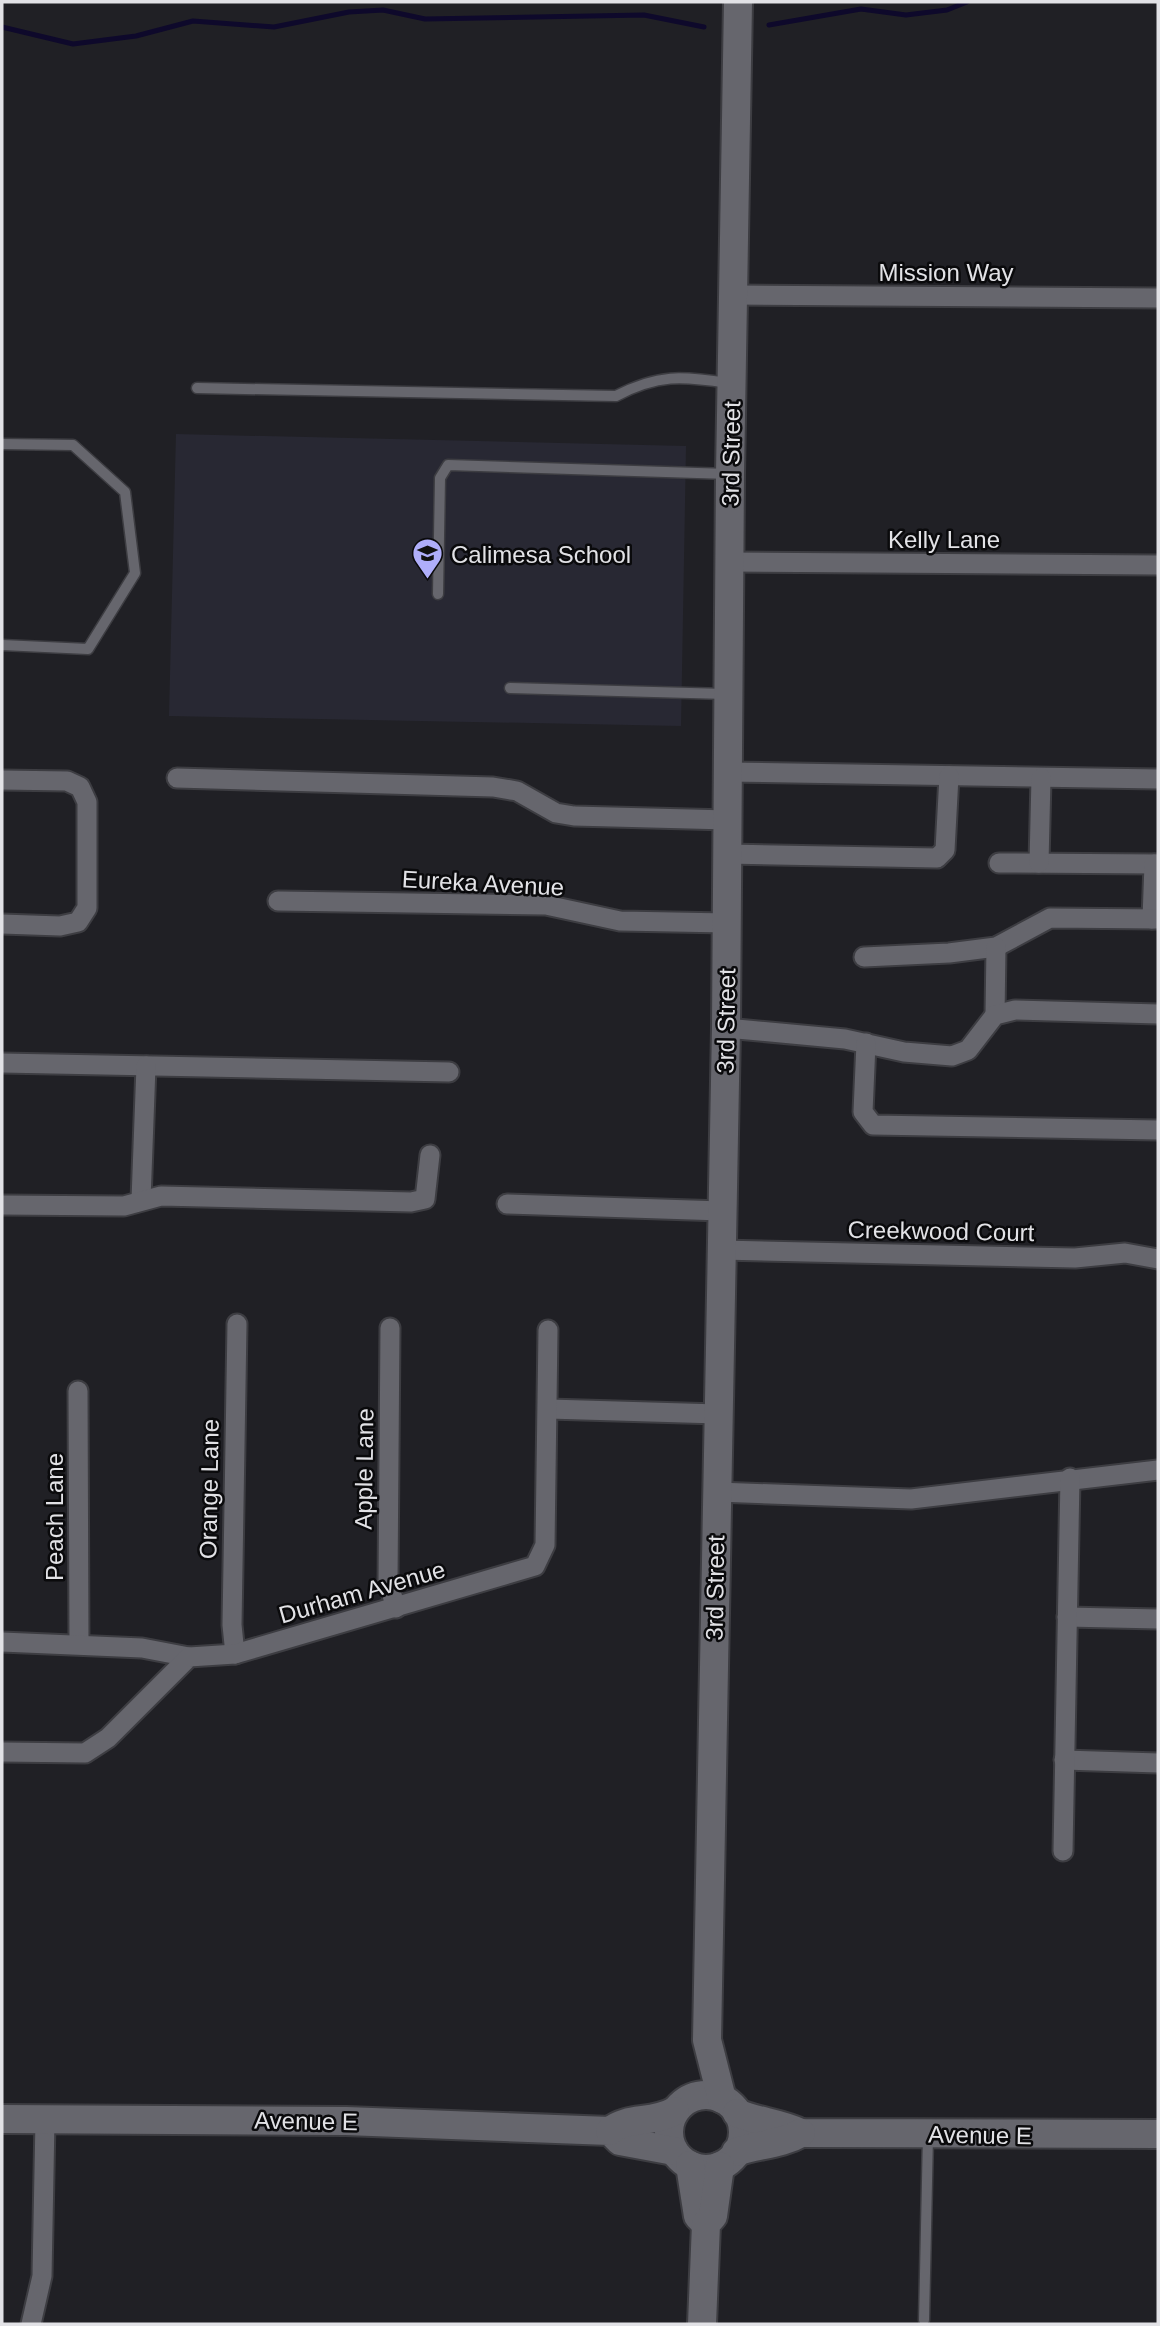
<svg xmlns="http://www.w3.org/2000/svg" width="1160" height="2326" viewBox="0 0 1160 2326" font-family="Arial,sans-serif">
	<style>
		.built { fill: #282833 }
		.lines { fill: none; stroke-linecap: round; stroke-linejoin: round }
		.stream { stroke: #0e092b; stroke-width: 5 }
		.lane-casing { stroke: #3d3d42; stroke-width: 13 }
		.street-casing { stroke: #3d3d42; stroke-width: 23 }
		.secondary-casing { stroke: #3d3d42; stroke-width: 32 }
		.lane { stroke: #66666d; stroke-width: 10 }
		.street { stroke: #66666d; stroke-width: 19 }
		.secondary { stroke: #66666d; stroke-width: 28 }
		.labels { text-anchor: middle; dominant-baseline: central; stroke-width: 5; stroke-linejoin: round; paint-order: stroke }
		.street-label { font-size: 24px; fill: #e2e2e6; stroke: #0a0a0c }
		.poi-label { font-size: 24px; fill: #e2e2e6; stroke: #0a0a0c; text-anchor: start }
	</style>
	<rect width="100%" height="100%" fill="#202025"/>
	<polygon class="built" points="176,434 686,446 681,726 169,716"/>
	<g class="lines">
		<g class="stream">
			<polyline points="769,25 861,9 906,15 947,10 967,2"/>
			<polyline points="2,27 73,44 136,36 193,21 274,27 349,12 383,10 425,19 644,15 704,27"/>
		</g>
		<defs>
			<g id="lane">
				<path d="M197,388L616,396C658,374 682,376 728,383"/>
				<polyline points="2,444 73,445 125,492 135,573 88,649 2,645"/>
				<polyline points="438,594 440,478 448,465 729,474"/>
				<polyline points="510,688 726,694"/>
				<polyline points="924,2320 928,2135"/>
			</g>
			<g id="street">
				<polyline points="734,295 1158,298"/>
				<polyline points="730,562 1158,565"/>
				<polyline points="728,772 1158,779"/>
				<polyline points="177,778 493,787 517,791 556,813 574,816 728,820"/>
				<polyline points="2,780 67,781 80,787 87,802 87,908 78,922 60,926 2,924"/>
				<polyline points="728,854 937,858 945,850 949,776"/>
				<polyline points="999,863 1158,864"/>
				<polyline points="1039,863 1041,778"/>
				<polyline points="278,901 546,905 620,921 727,923"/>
				<polyline points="1152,919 1154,864"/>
				<polyline points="864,957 949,953 996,947 1050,918 1158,919"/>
				<polyline points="995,1015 996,947"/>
				<polyline points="726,1028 845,1039 904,1052 952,1056 968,1050 995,1015 1015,1010 1158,1014"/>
				<polyline points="866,1043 863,1112 873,1125 1158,1130"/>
				<polyline points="2,1063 449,1072"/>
				<polyline points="141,1200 146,1066"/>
				<polyline points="507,1204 722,1211"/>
				<polyline points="2,1205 124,1206 161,1196 411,1202 425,1199 430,1155"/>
				<polyline points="721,1250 1075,1258 1125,1253 1158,1259"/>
				<polyline points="390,1328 388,1582 396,1608"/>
				<polyline points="78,1391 79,1644"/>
				<polyline points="549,1409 718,1414"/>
				<polyline points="717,1492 911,1499 1158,1470"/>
				<polyline points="1067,1617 1158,1619"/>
				<polyline points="2,1642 142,1648 189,1657"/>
				<polyline points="235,1654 232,1625 237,1324"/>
				<polyline points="2,1752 85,1753 108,1738 189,1657 235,1654 535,1566 545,1545 548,1330"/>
				<polyline points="1064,1760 1158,1763"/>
				<polyline points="1063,1851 1070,1478"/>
				<polyline points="31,2324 42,2276 45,2120"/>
			</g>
			<g id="secondary">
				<circle cx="706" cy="2132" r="37"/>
				<polyline points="722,2099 707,2040 726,1028 730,474 738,2"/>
				<path d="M737,2113C758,2122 781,2123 801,2133L1158,2134"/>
				<polyline points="2,2119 346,2121 610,2131 620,2141 674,2151"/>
				<path d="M610,2131C628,2116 652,2124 675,2111"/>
				<path d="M736,2152C758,2144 780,2145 801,2133"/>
				<polyline points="690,2165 698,2216 706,2224"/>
				<polyline points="702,2324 706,2224 713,2216 720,2166"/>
			</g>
		</defs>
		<use href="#lane" class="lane-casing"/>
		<use href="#street" class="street-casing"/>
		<use href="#secondary" class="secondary-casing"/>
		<use href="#lane" class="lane"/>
		<use href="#street" class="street"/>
		<use href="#secondary" class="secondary"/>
	</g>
	<defs>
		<symbol id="school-pin" viewBox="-11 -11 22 30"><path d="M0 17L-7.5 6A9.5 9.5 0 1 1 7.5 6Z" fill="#afaefa" stroke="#0a0a0c"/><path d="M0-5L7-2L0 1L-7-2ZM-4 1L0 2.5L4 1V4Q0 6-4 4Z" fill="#111"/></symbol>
	</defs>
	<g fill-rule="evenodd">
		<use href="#school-pin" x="410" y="536" width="35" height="47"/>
	</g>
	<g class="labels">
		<g class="street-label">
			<text x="946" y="272">Mission Way</text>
			<text transform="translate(731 454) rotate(-89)">3rd Street</text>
			<text x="944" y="539">Kelly Lane</text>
			<text transform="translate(483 883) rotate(3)">Eureka Avenue</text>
			<text transform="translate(726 1021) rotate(-89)">3rd Street</text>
			<text transform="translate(941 1231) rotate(1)">Creekwood Court</text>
			<text transform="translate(364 1469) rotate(-89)">Apple Lane</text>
			<text transform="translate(209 1489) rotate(-89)">Orange Lane</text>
			<text transform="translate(54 1517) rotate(-90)">Peach Lane</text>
			<text transform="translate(715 1588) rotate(-89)">3rd Street</text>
			<text transform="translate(362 1592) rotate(-16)">Durham Avenue</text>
			<text transform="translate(306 2121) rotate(1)">Avenue E</text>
			<text transform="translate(980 2135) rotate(1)">Avenue E</text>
		</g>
		<g class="poi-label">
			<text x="451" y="554">Calimesa School</text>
		</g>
	</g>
	<rect width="1160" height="2326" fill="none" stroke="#e2e2e6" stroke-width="7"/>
</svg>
